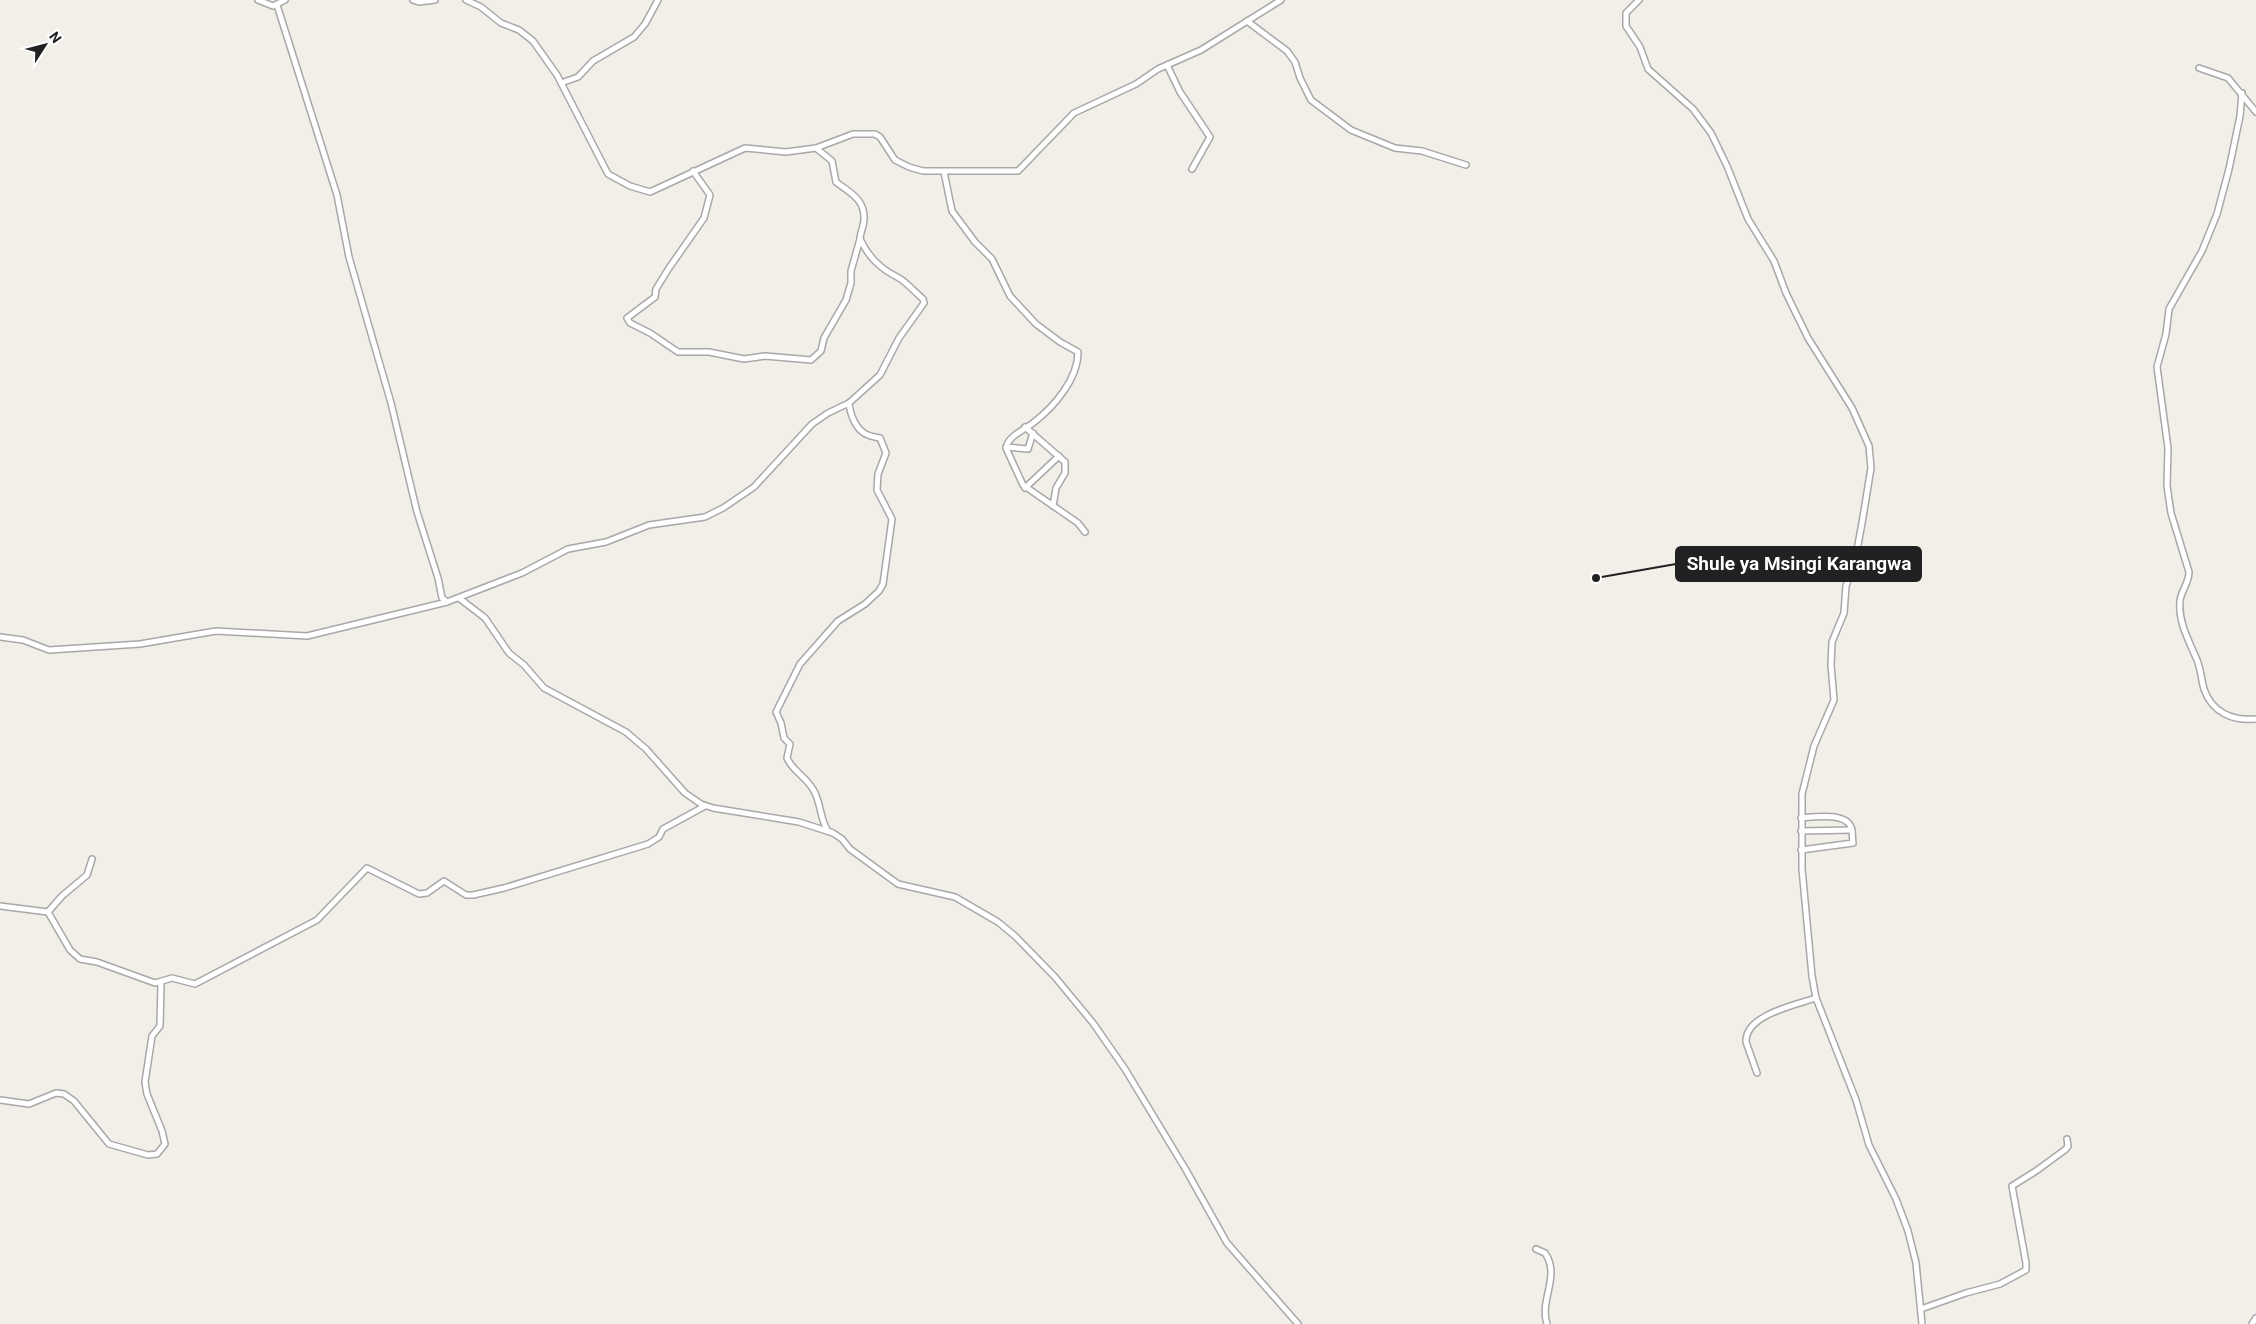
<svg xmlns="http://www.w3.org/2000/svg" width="2256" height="1324" viewBox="0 0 2256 1324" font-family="Roboto,sans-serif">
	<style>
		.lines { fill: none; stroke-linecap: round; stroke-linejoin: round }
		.street-casing { stroke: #a8a8a8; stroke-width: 8 }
		.street { stroke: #fff; stroke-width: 5 }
		.leader { fill: none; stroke: #212121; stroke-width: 2 }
		.callout-dot { fill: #212121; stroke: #fff; stroke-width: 2 }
		.callout { fill: #212121; stroke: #212121; stroke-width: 2 }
		.callout-label { font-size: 19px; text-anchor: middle; font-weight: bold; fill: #fff }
	</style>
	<rect width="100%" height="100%" fill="#f2eee8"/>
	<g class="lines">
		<defs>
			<g id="street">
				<polyline points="258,0 273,6 285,0"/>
				<polyline points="413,0 419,2 435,0"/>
				<polyline points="466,0 481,7 501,23 519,30 533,41 557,75 608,174 630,186 650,192 745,148 786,152 816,148 853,134 875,134 880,137 895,160 909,167 923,171 1018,171 1074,113 1136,84 1158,69 1201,50 1281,0"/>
				<polyline points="1639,0 1626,13 1626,26 1640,47 1648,69 1693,109 1711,133 1727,166 1748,219 1774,261 1786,293 1808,338 1852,408 1869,446 1871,468 1862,523 1855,561 1846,586 1844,613 1832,642 1831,665 1834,700 1814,746 1802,794 1802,869 1812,976 1816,998 1856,1100 1869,1145 1896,1199 1908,1231 1916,1263 1922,1324"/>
				<polyline points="277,5 337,195 349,257 391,403 417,512 438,578 442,598 447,602"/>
				<polyline points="1247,21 1287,51 1295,62 1300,78 1311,100 1351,130 1395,148 1422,151 1466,165"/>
				<polyline points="1167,65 1180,92 1210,137 1192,169"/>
				<polyline points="2199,68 2228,78 2256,112"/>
				<polyline points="561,83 578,77 593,61 634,37 645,24 658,0"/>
				<path d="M2242,93L2240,116L2229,169L2217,214L2202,251L2169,309L2166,334L2157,367L2168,448L2167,486L2171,513L2189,572C2189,583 2181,591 2180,601C2178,622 2189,641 2197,660C2201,669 2201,679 2204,689C2212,713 2233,721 2256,719"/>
				<polyline points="693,171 710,195 704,218 669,268 656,289 655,297 627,318 630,323 650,333 678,352 709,352 744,359 765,356 811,360 821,351 824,338 846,300 851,283 851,271 860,239"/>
				<path d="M944,172L952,211L975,242L992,259L1010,296L1036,324L1060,342L1078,352C1078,379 1054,407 1033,423C1024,430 1008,436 1006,448L1023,485L1078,523L1085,532"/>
				<polyline points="1025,427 1065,462 1065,473 1056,488 1053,506"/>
				<polyline points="1006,447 1028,449 1033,433"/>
				<polyline points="1025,488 1059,456"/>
				<polyline points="459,598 485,618 509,653 524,665 544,688 626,732 646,749 685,793 701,804 713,808 799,822 833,833 842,839 850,849 898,884 955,897 998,922 1015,936 1055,977 1093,1023 1125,1069 1186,1170 1227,1243 1298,1324"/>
				<path d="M0,637L23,640L49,650L140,644L216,631L307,636L447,602L522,573L568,549L606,542L649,525L705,517L723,508L754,487L812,424L828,413L849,403L880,375L899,338L924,303L923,299C917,294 905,281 899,278C881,269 869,258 860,239C860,233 864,226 864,219C865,199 849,192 836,182L832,161L816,148"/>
				<path d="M1801,818C1814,817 1845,812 1851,827C1853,831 1852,838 1853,843L1801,850"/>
				<path d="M828,831C820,820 821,803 814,791C807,777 793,772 787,758L790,744L784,738L781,723L776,712L800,664L838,621L865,604L879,591L883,584L892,519L877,490L878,474L886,453L880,438C876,437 872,437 868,435C856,431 850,414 849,403"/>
				<polyline points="1801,831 1852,830"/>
				<polyline points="0,906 48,912 70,950 80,959 97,962 155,983 172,978 195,984 317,920 367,868 419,894 427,893 444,881 466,895 473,895 504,888 648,844 659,837 663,829 705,806"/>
				<polyline points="48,912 62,896 87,875 92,859"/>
				<path d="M1757,1073L1746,1042C1745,1015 1795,1005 1816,998"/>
				<polyline points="0,1100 29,1104 56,1093 64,1094 74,1101 109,1144 148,1155 157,1154 165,1144 162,1131 147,1094 145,1082 152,1036 160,1026 161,983"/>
				<path d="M1536,1249L1545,1253C1561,1276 1539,1300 1547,1324"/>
				<polyline points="1921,1309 1966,1293 2000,1284 2026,1270 2026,1263 2012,1186 2036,1171 2066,1149 2068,1146 2067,1139"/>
				<polyline points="2252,1324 2256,1318"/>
			</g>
		</defs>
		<use href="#street" class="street-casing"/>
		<use href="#street" class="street"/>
	</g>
	<path class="leader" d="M1596 578L1676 564"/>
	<circle class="callout-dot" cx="1596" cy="578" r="5"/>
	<rect class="callout" x="1676" y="547" width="245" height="34" rx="5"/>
	<g class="callout-label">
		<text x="1799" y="570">Shule ya Msingi Karangwa</text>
	</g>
	<g transform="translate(45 45) rotate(54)" stroke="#ffffff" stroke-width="4" paint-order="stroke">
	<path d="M0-4L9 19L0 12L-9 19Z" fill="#212121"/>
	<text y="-8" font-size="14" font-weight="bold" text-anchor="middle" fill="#212121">N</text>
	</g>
</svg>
